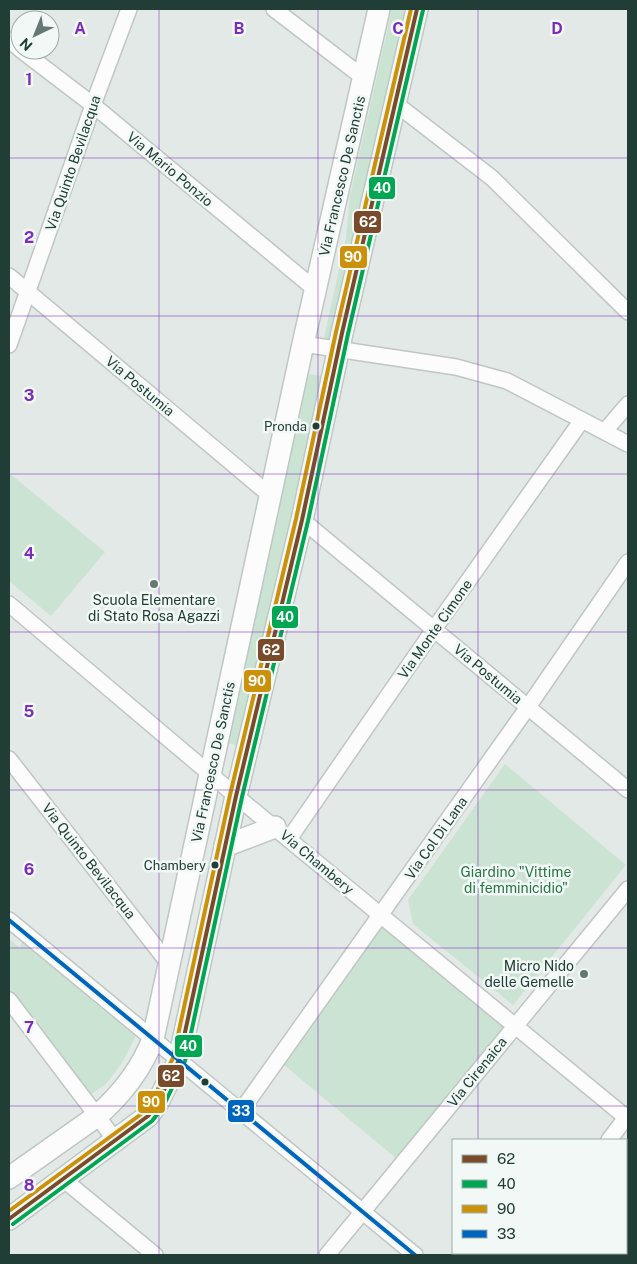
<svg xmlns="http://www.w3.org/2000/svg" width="637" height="1264" viewBox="0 0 637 1264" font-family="'Public Sans',sans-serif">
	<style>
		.green { fill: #cbe3d3 }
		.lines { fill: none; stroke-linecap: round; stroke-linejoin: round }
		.street-casing { stroke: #c0c6c3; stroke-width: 18 }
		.secondary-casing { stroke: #bec7c4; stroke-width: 24 }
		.street { stroke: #fbfcfb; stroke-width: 15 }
		.secondary { stroke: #fbfcfb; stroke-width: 21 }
		.bus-1-casing { stroke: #f1f8f5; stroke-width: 8 }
		.bus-2-casing { stroke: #f1f8f5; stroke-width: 8 }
		.bus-3-casing { stroke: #f1f8f5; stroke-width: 8 }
		.bus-4-casing { stroke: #f1f8f5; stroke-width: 8 }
		.bus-1 { stroke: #7a4b2a; stroke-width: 4 }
		.bus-2 { stroke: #00a651; stroke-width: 4 }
		.bus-3 { stroke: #cc910b; stroke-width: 4 }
		.bus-4 { stroke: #0065bd; stroke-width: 4 }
		.grid { fill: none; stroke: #7b2cbf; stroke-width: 1; stroke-opacity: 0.55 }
		.bus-dot { fill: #203d36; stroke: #f1f8f5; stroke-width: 2 }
		.poi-dot { fill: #647974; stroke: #f1f8f5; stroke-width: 2 }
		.labels { text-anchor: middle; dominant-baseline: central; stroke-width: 5; stroke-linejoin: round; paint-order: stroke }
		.bus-label { font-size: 13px; fill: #203d36; stroke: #f1f8f5; text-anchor: end }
		.street-label { font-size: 14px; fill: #203d36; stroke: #f1f8f5 }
		.poi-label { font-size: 14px; fill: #203d36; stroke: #f1f8f5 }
		.park-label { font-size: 14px; fill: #287648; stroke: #f1f8f5 }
		.grid-label { font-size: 16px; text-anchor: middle; font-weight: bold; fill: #7b2cbf; stroke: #f1f8f5; stroke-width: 5; stroke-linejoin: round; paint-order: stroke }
		.line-badge { stroke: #f1f8f5; stroke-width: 2 }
		.badge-label { font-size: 14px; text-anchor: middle; font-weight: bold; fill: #fff }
	</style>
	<rect width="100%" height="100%" fill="#e3e9e6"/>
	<g class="green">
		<polygon points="392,9 405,9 331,340 324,338 346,237 350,196"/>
		<polygon points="308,374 323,376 241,747 228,743"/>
		<polygon points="9,473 105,552 51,616 9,581"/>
		<polygon points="505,764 626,865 513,1005 413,924 408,900"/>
		<polygon points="382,915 515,1026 403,1164 278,1060"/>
		<polygon points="26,934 140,1028 122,1063 106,1084 84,1099 9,1000 9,939 20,948"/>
	</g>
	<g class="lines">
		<defs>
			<g id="street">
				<polyline points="274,9 364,78"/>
				<polyline points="9,40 20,49"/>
				<polyline points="21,50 93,105 316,290"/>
				<polyline points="396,104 492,178 628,312"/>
				<polyline points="9,276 271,496"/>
				<polyline points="303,344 456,367 507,381 628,444"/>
				<polyline points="9,345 93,105 129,9"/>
				<polyline points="605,431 628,404"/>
				<polyline points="302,520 628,790"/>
				<polyline points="9,604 236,796 628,1119"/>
				<polyline points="9,759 169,964"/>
				<polyline points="289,839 439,622 582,420"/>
				<polyline points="9,920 415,1255"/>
				<polyline points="9,1000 116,1141"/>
				<polyline points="241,1111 528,707 628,562"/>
				<polyline points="609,1140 628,1115"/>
				<polyline points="63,1179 155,1255"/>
				<polyline points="327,1255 628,889"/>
				<polyline points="517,1255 519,1253"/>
			</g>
			<g id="secondary">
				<polyline points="225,846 275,827"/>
				<path d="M9,1178L97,1116C122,1094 141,1070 153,1039L303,344L379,9"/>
				<polyline points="9,1219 148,1116 157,1104 179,1060 236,796 302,520 342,333 417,9"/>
			</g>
		</defs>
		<use href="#street" class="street-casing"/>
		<use href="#secondary" class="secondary-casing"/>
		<use href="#street" class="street"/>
		<use href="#secondary" class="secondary"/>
		<defs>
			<polyline id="bus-1" points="9,1219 148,1116 157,1104 179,1060 236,796 302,520 342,333 417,9"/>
			<polyline id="bus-2" points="13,1224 152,1121 163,1107 185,1061 242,797 308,521 348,334 423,10"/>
			<polyline id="bus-3" points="9,1211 144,1112 152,1101 173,1058 230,795 296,519 336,332 411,9"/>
			<polyline id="bus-4" points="9,920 415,1255"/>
		</defs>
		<use href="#bus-1" class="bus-1-casing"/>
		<use href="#bus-2" class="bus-2-casing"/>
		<use href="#bus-3" class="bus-3-casing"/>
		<use href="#bus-4" class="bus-4-casing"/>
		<use href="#bus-1" class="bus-1"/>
		<use href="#bus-2" class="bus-2"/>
		<use href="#bus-3" class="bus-3"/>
		<use href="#bus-4" class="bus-4"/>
	</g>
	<path class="grid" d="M159,9V1255M318,9V1255M478,9V1140M9,158H628M9,316H628M9,474H628M9,632H628M9,790H628M9,948H628M9,1106H628M478,1253V1255"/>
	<g class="bus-dot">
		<circle cx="316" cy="426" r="4.5"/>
		<circle cx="215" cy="865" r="4.5"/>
		<circle cx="205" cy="1082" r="4.5"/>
	</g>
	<g class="poi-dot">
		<circle cx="154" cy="584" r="5"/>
		<circle cx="584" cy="974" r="5"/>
	</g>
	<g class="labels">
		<g class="bus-label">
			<text x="307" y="426">Pronda</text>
			<text x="206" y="865">Chambery</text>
		</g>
		<g class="street-label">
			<text transform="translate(73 163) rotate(-71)">Via Quinto Bevilacqua</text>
			<text transform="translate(170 169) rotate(40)">Via Mario Ponzio</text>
			<text transform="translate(342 176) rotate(-77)">Via Francesco De Sanctis</text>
			<text transform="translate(140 386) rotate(40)">Via Postumia</text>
			<text transform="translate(435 629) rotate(-55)">Via Monte Cimone</text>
			<text transform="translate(488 674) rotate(40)">Via Postumia</text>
			<text transform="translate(213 762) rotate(-78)">Via Francesco De Sanctis</text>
			<text transform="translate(436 838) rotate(-55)">Via Col Di Lana</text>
			<text transform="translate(89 861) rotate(52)">Via Quinto Bevilacqua</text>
			<text transform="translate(317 862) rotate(40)">Via Chambery</text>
			<text transform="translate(477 1072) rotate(-51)">Via Cirenaica</text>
		</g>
		<g class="poi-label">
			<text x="154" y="600">Scuola Elementare<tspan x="154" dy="16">di Stato Rosa Agazzi</tspan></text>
			<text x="574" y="966" text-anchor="end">Micro Nido<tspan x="574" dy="16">delle Gemelle</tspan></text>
		</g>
		<g class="park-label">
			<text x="516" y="872">Giardino "Vittime<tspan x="516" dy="16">di femminicidio"</tspan></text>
		</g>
	</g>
	<g class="grid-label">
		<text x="80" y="34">A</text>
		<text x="239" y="34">B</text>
		<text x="398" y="34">C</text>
		<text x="557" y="34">D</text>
		<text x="29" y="85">1</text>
		<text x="29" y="243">2</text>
		<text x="29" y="401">3</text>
		<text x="29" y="559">4</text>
		<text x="29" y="717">5</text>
		<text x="29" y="875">6</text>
		<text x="29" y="1033">7</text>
		<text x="29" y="1191">8</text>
	</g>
	<g class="line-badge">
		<rect x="368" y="176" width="28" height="24" rx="5" fill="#00a651"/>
		<rect x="353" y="210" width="29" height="24" rx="5" fill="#7a4b2a"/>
		<rect x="339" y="245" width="29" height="24" rx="5" fill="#cc910b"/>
		<rect x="271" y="605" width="28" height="24" rx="5" fill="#00a651"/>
		<rect x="257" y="638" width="28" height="24" rx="5" fill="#7a4b2a"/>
		<rect x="243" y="669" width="29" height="24" rx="5" fill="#cc910b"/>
		<rect x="174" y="1034" width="29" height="24" rx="5" fill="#00a651"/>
		<rect x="157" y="1064" width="28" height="24" rx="5" fill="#7a4b2a"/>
		<rect x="137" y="1090" width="29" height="24" rx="5" fill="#cc910b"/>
		<rect x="227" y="1099" width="28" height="24" rx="5" fill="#0065bd"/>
	</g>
	<g class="badge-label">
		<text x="382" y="193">40</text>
		<text x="368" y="227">62</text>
		<text x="353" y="262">90</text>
		<text x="285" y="622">40</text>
		<text x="271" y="655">62</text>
		<text x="257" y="686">90</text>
		<text x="188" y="1051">40</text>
		<text x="171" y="1081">62</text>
		<text x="151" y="1107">90</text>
		<text x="241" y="1116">33</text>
	</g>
	<rect width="637" height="1264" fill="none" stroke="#203d36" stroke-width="20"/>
	<rect x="452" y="1139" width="175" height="115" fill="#f1f8f5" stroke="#9dada9"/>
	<rect x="462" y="1155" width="25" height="8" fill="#7a4b2a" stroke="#9dada9"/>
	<text x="497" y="1164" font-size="15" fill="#203d36">62</text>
	<rect x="462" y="1180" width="25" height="8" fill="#00a651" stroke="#9dada9"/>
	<text x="497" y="1189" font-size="15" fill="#203d36">40</text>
	<rect x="462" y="1205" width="25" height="8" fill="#cc910b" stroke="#9dada9"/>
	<text x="497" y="1214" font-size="15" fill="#203d36">90</text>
	<rect x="462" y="1230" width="25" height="8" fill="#0065bd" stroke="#9dada9"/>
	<text x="497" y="1239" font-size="15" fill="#203d36">33</text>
	<g transform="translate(35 35) rotate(223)"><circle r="24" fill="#f1f8f5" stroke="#9dada9"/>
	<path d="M0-4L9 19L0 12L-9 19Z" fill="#647974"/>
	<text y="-8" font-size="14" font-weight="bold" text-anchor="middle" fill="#203d36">N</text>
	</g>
</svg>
